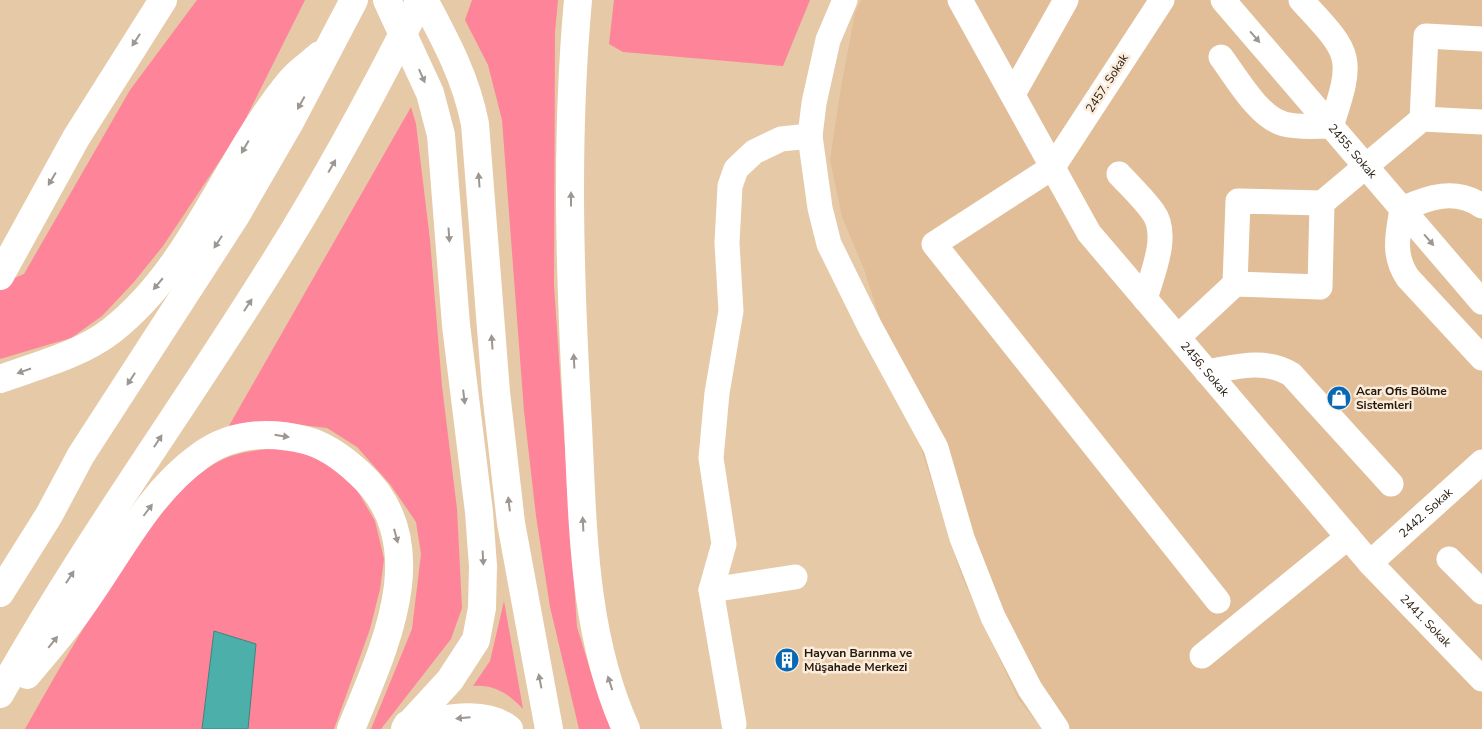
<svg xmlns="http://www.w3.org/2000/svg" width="1482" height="729" viewBox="0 0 1482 729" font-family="'Nunito Sans',sans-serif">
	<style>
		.built { fill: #e1be97 }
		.green { fill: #fe8499 }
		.water { fill: #4cafaa; stroke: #40827b }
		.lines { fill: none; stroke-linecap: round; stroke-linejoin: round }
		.minor { stroke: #fff; stroke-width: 25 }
		.major { stroke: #fff; stroke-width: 28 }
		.highway { stroke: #fff; stroke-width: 28 }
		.oneway { fill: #9c9792 }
		.labels { text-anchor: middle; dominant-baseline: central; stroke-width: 5; stroke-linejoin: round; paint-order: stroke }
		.street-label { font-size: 12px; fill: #23180c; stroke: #fbecdb }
		.poi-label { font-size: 12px; font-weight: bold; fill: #23180c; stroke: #fbecdb; text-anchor: start }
	</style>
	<rect width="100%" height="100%" fill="#e6c9a7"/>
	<polygon class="built" points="861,0 1482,0 1482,729 1043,729 1018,699 962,577 864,269 842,217 830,160 841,87 855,13"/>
	<g class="green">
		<polygon points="197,0 305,0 239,132 163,246 134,282 102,316 71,338 0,359 0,284 24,274 130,90"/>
		<polygon points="472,0 558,0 555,32 554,285 577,627 593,679 614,729 579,729 550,607 536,516 524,411 502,120 488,65 465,20"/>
		<polygon points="614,0 810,0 783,66 623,52 609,44"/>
		<polygon points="411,107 416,124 430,240 442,386 457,509 462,608 451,639 381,729 371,729 412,629 421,554 416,522 390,484 357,447 327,428 266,421 226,431"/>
		<path d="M280,448L314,455L336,469L357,490L375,521L384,559L380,589L370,629L334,729H248L256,645L214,631L202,729H25C58,670 92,612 130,556C153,523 176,487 211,466C232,452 256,450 280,448Z"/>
		<path d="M504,601L523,709C509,694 494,684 473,686L490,661Z"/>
	</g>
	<polygon class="water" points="214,631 256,644 248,729 202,729"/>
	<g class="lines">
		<g class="minor">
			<polyline points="845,0 828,40 814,103 810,136 820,208 829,244 870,327 936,448 962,538 993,617 1030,689 1057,729"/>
			<path id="s1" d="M960,0L1089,233L1370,563L1482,679"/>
			<polyline points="1162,0 1053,167 934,244 1218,601"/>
			<path id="s2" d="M1223,0L1482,302"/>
			<path d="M1221,57C1236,77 1259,118 1284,124C1299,128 1316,126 1331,126C1355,55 1351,54 1301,0"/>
			<polyline points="1013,94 1066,0"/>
			<polyline points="1422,119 1426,36 1482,39"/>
			<path d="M1119,174C1130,186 1143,198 1153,212C1170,235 1152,274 1145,299"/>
			<path d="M1482,206C1455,188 1429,197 1402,209C1398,234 1392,255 1408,278L1482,358"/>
			<polyline points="1235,284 1238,201 1322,203 1422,119 1482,122"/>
			<polyline points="1178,337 1235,284 1320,287 1322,203"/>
			<path d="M1207,372C1236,367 1263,358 1291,374L1391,484"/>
			<polyline points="1449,559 1482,592"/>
			<path id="s3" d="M1370,563L1482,462"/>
			<polyline points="711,590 795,577"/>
			<polyline points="1202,656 1348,537"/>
			<polyline points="734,724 711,590 724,544 711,458 717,393 731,311 727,243 730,186 736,169 754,152 781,139 810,136"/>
		</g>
		<g class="major">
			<polyline points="387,0 430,93 441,135 456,325 479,512 483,566 482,608 476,640 450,680 405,729"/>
			<path d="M424,0C446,41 466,78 475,124L496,392L511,523L549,729"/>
			<path d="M407,725C439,721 482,708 509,729"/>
		</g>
		<g class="highway">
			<path d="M578,0C565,141 570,285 578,426C583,528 583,634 626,729"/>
			<polyline points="0,276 76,138 163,0"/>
			<path d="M0,379C36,366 80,355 111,331C193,267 225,161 289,83C297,72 310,64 320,55"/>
			<polyline points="0,593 49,515 81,455 235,217 290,122 354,0"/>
			<path d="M27,675C45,653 65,631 81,607C118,556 148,493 200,456C231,433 268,431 305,440C325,445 344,459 359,473C437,543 383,650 351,729"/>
			<path d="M0,694C81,549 179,415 267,274C323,186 373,94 420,0"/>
		</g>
	</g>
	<defs><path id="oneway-solid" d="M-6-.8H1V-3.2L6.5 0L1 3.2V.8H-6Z" transform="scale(1.25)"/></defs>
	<g class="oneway">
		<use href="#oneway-solid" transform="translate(1255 37) rotate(49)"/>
		<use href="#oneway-solid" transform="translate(136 40) rotate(123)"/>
		<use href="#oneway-solid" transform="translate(422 76) rotate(66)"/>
		<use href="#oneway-solid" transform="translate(301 103) rotate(119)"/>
		<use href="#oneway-solid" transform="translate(245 147) rotate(120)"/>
		<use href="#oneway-solid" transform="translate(332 166) rotate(-60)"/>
		<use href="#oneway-solid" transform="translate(52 179) rotate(121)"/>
		<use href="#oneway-solid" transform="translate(479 180) rotate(-94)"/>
		<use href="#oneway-solid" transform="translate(571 199) rotate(-90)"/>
		<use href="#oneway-solid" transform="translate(449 235) rotate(86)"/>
		<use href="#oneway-solid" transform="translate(1429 240) rotate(49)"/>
		<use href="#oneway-solid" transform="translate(218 242) rotate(123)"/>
		<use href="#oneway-solid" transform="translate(158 284) rotate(130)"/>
		<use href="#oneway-solid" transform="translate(248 305) rotate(-57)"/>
		<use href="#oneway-solid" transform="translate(492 342) rotate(-94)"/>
		<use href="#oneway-solid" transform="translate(574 361) rotate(-93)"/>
		<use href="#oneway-solid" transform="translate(24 371) rotate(161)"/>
		<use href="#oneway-solid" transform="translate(131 379) rotate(123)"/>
		<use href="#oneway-solid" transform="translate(464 397) rotate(83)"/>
		<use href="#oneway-solid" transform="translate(282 436) rotate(9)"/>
		<use href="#oneway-solid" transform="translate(158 441) rotate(-57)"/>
		<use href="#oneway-solid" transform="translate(509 504) rotate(-97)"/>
		<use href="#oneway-solid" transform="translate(148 510) rotate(-53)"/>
		<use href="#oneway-solid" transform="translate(583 524) rotate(-93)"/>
		<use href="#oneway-solid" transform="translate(396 536) rotate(75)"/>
		<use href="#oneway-solid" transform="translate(483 558) rotate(87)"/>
		<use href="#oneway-solid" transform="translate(70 577) rotate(-57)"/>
		<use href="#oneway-solid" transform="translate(53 642) rotate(-51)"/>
		<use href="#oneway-solid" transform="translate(540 681) rotate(-101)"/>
		<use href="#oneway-solid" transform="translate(610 683) rotate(-108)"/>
		<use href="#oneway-solid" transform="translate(463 718) rotate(175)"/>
	</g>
	<defs>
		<symbol id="shop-disc" viewBox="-11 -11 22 22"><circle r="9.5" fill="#0769b6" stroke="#fbecdb"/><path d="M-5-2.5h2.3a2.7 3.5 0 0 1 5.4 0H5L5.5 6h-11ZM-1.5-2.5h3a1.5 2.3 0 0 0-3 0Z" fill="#fff"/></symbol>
		<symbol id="building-disc" viewBox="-11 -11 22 22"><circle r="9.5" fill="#0769b6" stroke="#fbecdb"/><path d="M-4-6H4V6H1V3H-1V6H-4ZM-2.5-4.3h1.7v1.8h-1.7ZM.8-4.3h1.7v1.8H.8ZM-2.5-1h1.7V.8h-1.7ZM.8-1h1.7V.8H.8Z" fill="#fff"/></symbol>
	</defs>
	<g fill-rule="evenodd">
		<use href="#shop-disc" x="1325" y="384" width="28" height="28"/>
		<use href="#building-disc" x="773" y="646" width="28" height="28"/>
	</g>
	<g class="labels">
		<g class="street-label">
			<text transform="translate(1107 83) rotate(-57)">2457. Sokak</text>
			<text stroke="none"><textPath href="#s2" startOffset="199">2455. Sokak</textPath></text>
			<text stroke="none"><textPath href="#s1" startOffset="445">2456. Sokak</textPath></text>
			<text stroke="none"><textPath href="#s3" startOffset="75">2442. Sokak</textPath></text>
			<text stroke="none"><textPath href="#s1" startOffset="780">2441. Sokak</textPath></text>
		</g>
		<g class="poi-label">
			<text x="1356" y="391">Acar Ofis Bölme<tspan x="1356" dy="14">Sistemleri</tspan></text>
			<text x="804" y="653">Hayvan Barınma ve<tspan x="804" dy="14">Müşahade Merkezi</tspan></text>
		</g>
	</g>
</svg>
